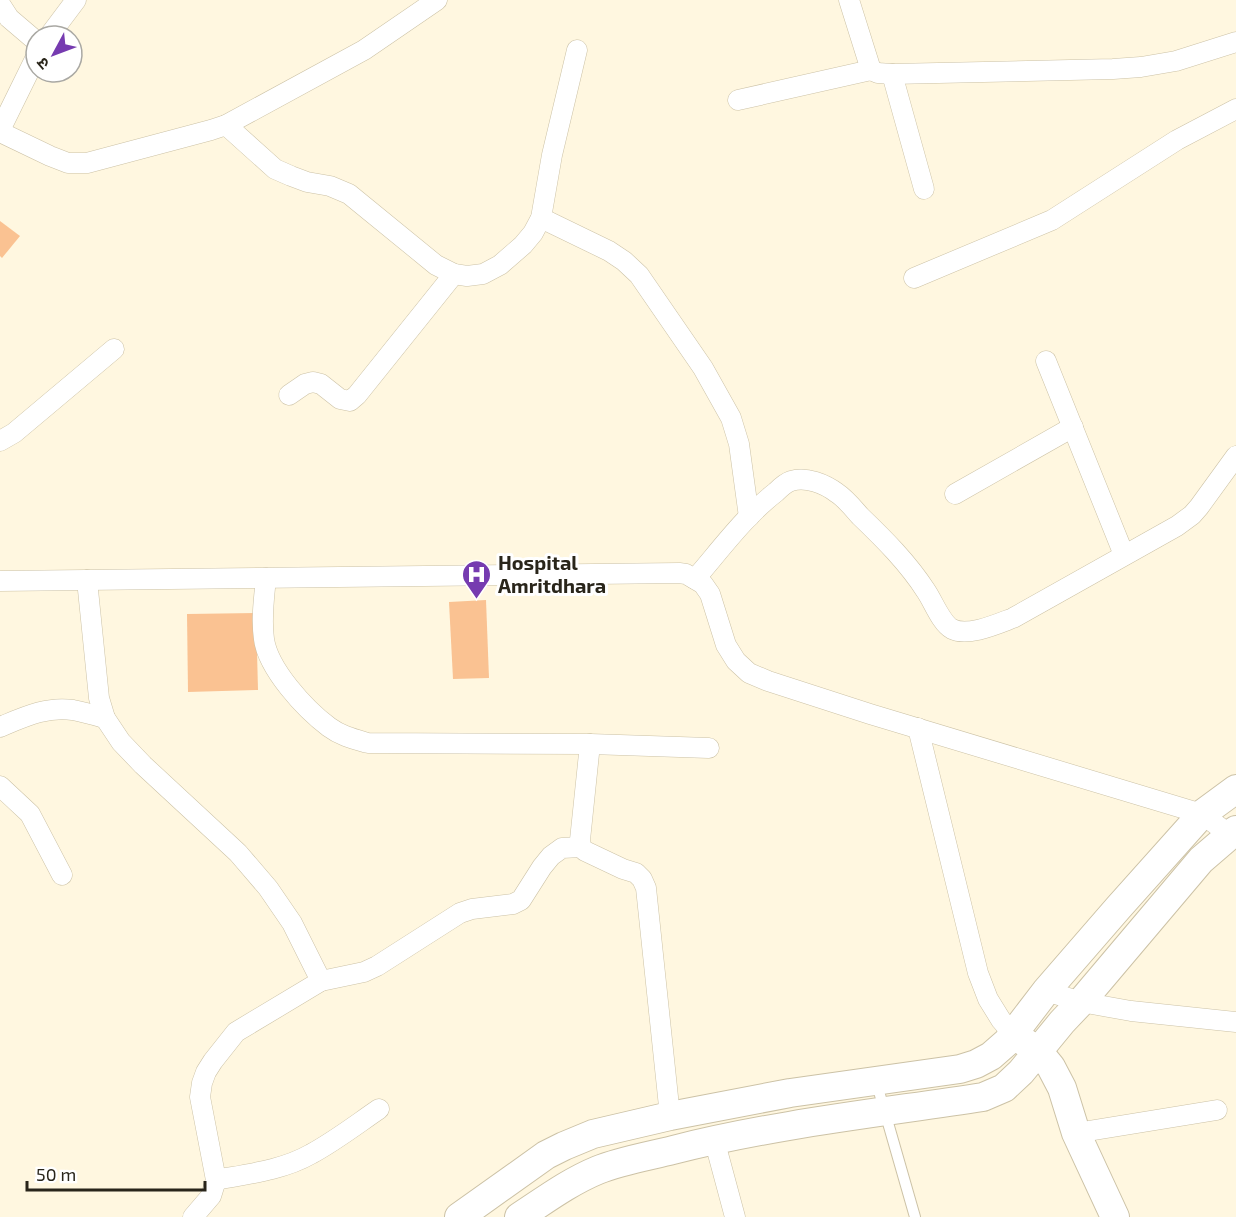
<svg xmlns="http://www.w3.org/2000/svg" width="1236" height="1217" viewBox="0 0 1236 1217" font-family="'Exo 2','Noto Sans Devanagari',sans-serif">
	<style>
		.building { fill: #fac292 }
		.lines { fill: none; stroke-linecap: round; stroke-linejoin: round }
		.lane-casing { stroke: #ccc2a6; stroke-width: 12 }
		.street-casing { stroke: #ccc2a6; stroke-width: 21 }
		.secondary-casing { stroke: #ccc2a6; stroke-width: 30 }
		.lane { stroke: #fff; stroke-width: 10 }
		.street { stroke: #fff; stroke-width: 20 }
		.secondary { stroke: #fff; stroke-width: 28 }
		.labels { text-anchor: middle; dominant-baseline: central; stroke-width: 6; stroke-linejoin: round; paint-order: stroke }
		.poi-label { font-size: 20px; font-weight: bold; fill: #29251a; stroke: #fff; text-anchor: start }
	</style>
	<rect width="100%" height="100%" fill="#fff7e0"/>
	<g class="building">
		<polygon points="0,221 20,236 2,258 0,256"/>
		<polygon points="486,600 489,678 453,679 449,602"/>
		<polygon points="256,613 258,690 188,692 187,614"/>
	</g>
	<g class="lines">
		<defs>
			<polyline id="lane" points="876,1081 915,1217"/>
			<g id="street">
				<polyline points="849,0 871,70 878,73 892,74 1113,69 1141,67 1176,61 1236,42"/>
				<polyline points="0,4 9,18 36,41"/>
				<polyline points="49,36 76,0"/>
				<polyline points="892,74 924,189"/>
				<polyline points="738,100 871,70"/>
				<polyline points="226,125 275,169 291,176 307,182 330,186 349,194 436,265 454,274 467,276 483,274 500,265 523,245 533,233 541,218 552,155 577,50"/>
				<polyline points="0,130 36,57"/>
				<polyline points="0,132 50,156 68,163 87,163 211,130 226,125 364,50 437,0"/>
				<polyline points="541,218 609,251 624,261 639,275 703,368 731,418 739,444 749,517"/>
				<polyline points="914,278 1052,220 1177,140 1236,109"/>
				<polyline points="1046,361 1124,555"/>
				<polyline points="289,395 305,384 313,382 321,384 340,399 350,401 357,395 454,274"/>
				<polyline points="0,441 14,433 114,349"/>
				<polyline points="955,494 1073,427"/>
				<path d="M266,578C264,598 261,619 264,639C268,669 305,709 329,727C341,736 354,739 368,743L590,744L709,748"/>
				<path d="M695,579C721,549 745,516 776,492C780,488 785,483 791,481C806,476 825,484 837,493C846,499 853,508 860,516C884,539 908,563 926,591C933,601 941,623 952,629C968,637 997,624 1013,618L1177,526L1192,515L1199,507L1236,456"/>
				<polyline points="87,580 99,698 105,718 121,742 143,765 238,853 268,888 292,923 321,981"/>
				<polyline points="0,581 679,573 686,574 703,584 710,594 726,645 736,661 749,673 768,681 870,714 1202,814 1230,835"/>
				<path d="M0,727C24,717 47,706 73,710C83,712 94,715 105,718"/>
				<polyline points="918,728 978,973 988,999 1001,1020 1013,1034"/>
				<polyline points="590,744 580,840 581,847 585,851 623,869 636,873 642,879 646,888 670,1116"/>
				<polyline points="0,786 30,814 62,875"/>
				<polyline points="1046,991 1081,1002 1131,1011 1236,1022"/>
				<polyline points="1076,1133 1217,1110"/>
				<polyline points="714,1139 735,1217"/>
				<path d="M216,1180C248,1174 283,1170 311,1154C335,1141 357,1124 379,1109"/>
				<polyline points="193,1217 211,1196 216,1180 200,1097 202,1083 206,1072 213,1061 236,1032 321,981 364,972 377,966 460,913 472,909 513,904 521,900 542,867 551,856 562,848 581,847"/>
			</g>
			<g id="secondary">
				<polyline points="1023,1041 1038,1051 1051,1067 1062,1088 1076,1133 1115,1217"/>
				<polyline points="459,1217 546,1155 564,1146 593,1134 670,1116 790,1093 960,1069 976,1064 991,1056 1007,1042 1046,991 1118,908 1202,814 1236,789"/>
				<path d="M519,1217C545,1200 569,1182 598,1170C620,1161 649,1156 673,1150C775,1124 879,1113 983,1097L1004,1088L1021,1072L1062,1022L1081,1002L1201,860L1236,830"/>
			</g>
		</defs>
		<use href="#lane" class="lane-casing"/>
		<use href="#street" class="street-casing"/>
		<use href="#secondary" class="secondary-casing"/>
		<use href="#lane" class="lane"/>
		<use href="#street" class="street"/>
		<use href="#secondary" class="secondary"/>
	</g>
	<defs>
		<symbol id="hospital-pin" viewBox="-11 -11 22 30"><path d="M0 17L-7.5 6A9.5 9.5 0 1 1 7.5 6Z" fill="#763bb0" stroke="#fff"/><path d="M-5-5h3v3.5h4V-5h3V5h-3V1.5h-4V5h-3Z" fill="#fff"/></symbol>
	</defs>
	<g fill-rule="evenodd">
		<use href="#hospital-pin" x="460" y="558" width="33" height="45"/>
	</g>
	<g class="labels">
		<g class="poi-label">
			<text x="498" y="562">Hospital<tspan x="498" dy="23">Amritdhara</tspan></text>
		</g>
	</g>
	<g transform="translate(54 54) rotate(229)"><circle r="28" fill="#ffffff" stroke="#a9a8a3" stroke-width="1.5"/>
	<path d="M0-4.5L10 22L0 15L-10 22Z" fill="#763bb0"/>
	<text y="-9" font-size="16" font-weight="bold" text-anchor="middle" fill="#29251a">उ</text>
	</g>
	<path d="M27 1181v9h178v-9" fill="none" stroke="#29251a" stroke-width="3"/>
	<text x="36" y="1181" font-size="18" fill="#29251a" stroke="#ffffff" stroke-width="4.5" paint-order="stroke">50 m</text>
</svg>
